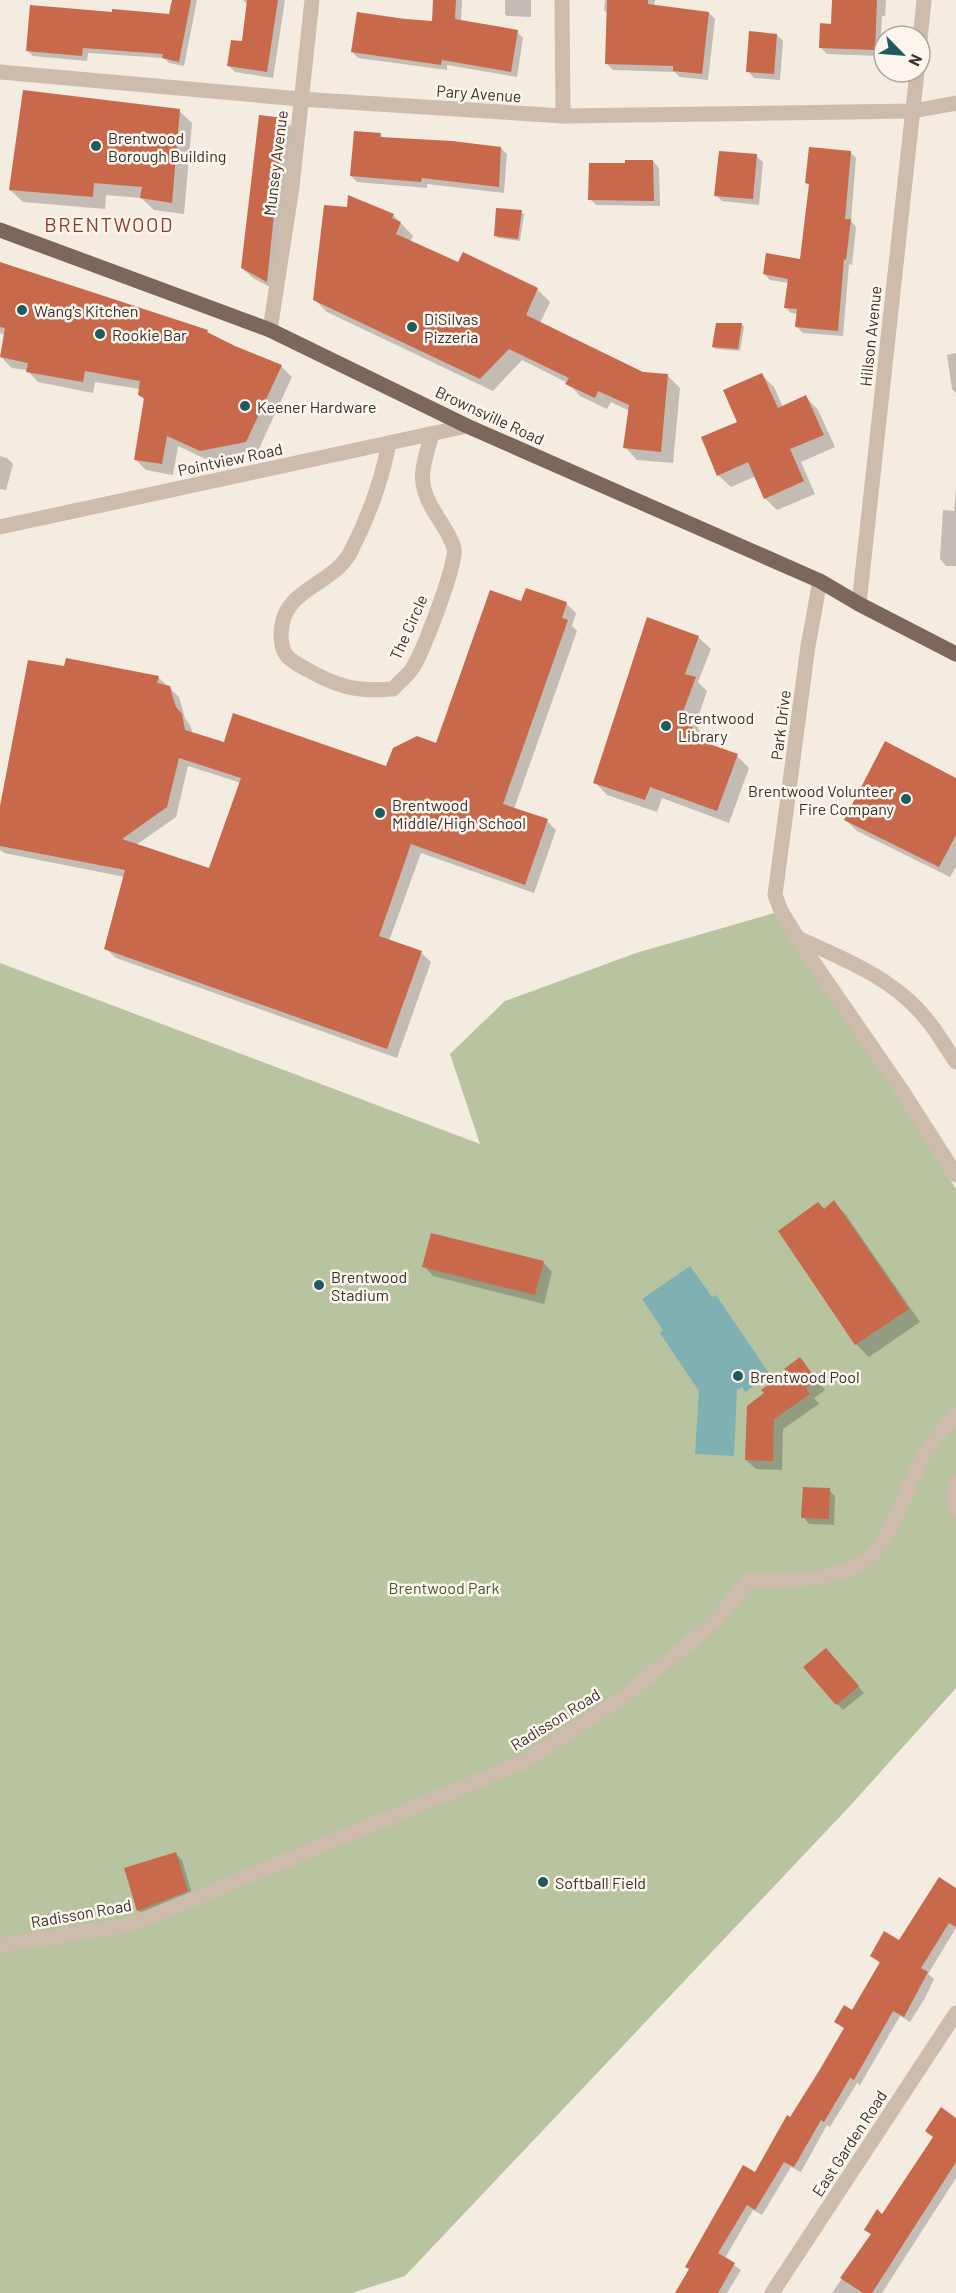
<svg xmlns="http://www.w3.org/2000/svg" width="956" height="2293" viewBox="0 0 956 2293" font-family="Barlow,sans-serif">
	<style>
		.green { fill: #b8c4a0 }
		.water { fill: #7fb0b2 }
		.shadow { fill: #0003; fill-rule: evenodd }
		.building { fill: #c8694b; fill-rule: evenodd }
		.lines { fill: none; stroke-linecap: round; stroke-linejoin: round }
		.minor { stroke: #cdbbac; stroke-width: 15 }
		.major { stroke: #7d675c; stroke-width: 15 }
		.poi-dot { fill: #1f5a5e; stroke: #fbf5ee; stroke-width: 2 }
		.labels { text-anchor: middle; dominant-baseline: central; stroke-width: 5; stroke-linejoin: round; paint-order: stroke }
		.street-label { font-size: 16px; fill: #3b302b; stroke: #fbf5ee }
		.poi-label { font-size: 16px; fill: #3b302b; stroke: #fbf5ee; text-anchor: start }
		.park-label { font-size: 16px; fill: #4a5a2e; stroke: #fbf5ee }
		.quarter-label { font-size: 20px; letter-spacing: 1.5px; fill: #8c3b22; stroke: #fbf5ee }
	</style>
	<rect width="100%" height="100%" fill="#f4ebe1"/>
	<polygon class="green" points="781,911 956,1189 956,1688 849,1807 405,2276 352,2293 0,2293 0,963 480,1144 450,1054 505,1001 636,953"/>
	<polygon class="water" points="690,1266 712,1297 716,1295 770,1375 745,1392 742,1387 737,1390 734,1456 695,1454 699,1391 660,1333 663,1330 642,1299"/>
	<g class="shadow">
		<polygon points="173,0 197,0 184,66 169,63 164,58 88,53 87,61 33,56 27,50 113,14 171,15"/>
		<polygon points="243,0 285,0 273,78 235,72 229,66 243,43 248,5"/>
		<polygon points="435,0 462,0 461,22 517,32 523,38 517,77 447,65 447,70 358,58 352,52 405,21 434,22"/>
		<polygon points="505,0 531,0 531,17 507,16 505,14"/>
		<polygon points="605,0 655,0 651,36 709,13 715,19 708,80 680,77 675,72 613,70 607,64 608,14 604,10"/>
		<polygon points="834,0 886,0 885,16 882,16 880,56 827,54 821,48 833,25"/>
		<polygon points="777,35 783,41 780,80 754,78 748,71"/>
		<polygon points="179,111 192,123 184,214 154,210 141,198 106,195 105,209 23,202 10,190"/>
		<polygon points="283,119 294,129 277,291 253,278 242,268"/>
		<polygon points="380,134 384,139 501,148 507,154 504,193 427,184 427,188 357,182 351,176"/>
		<polygon points="850,152 856,158 851,221 856,227 852,265 849,264 843,336 803,333 797,327 798,314 791,313 785,307 789,283 770,280 764,274 802,261 810,186 807,183"/>
		<polygon points="756,156 763,162 759,205 722,201 716,195"/>
		<polygon points="653,161 659,168 660,206 596,205 590,199 627,164"/>
		<polygon points="521,212 524,214 520,241 498,238 495,235"/>
		<polygon points="393,215 413,236 410,242 458,264 537,289 550,302 540,323 643,373 668,376 680,388 673,463 637,460 625,447 630,411 611,402 607,409 580,396 568,383 522,360 493,391 327,312 315,300"/>
		<polygon points="0,264 207,331 212,336 235,347 281,366 292,377 257,453 212,462 178,446 173,475 146,470 135,459 145,400 139,395 140,389 95,382 93,393 38,382 27,370 12,368 1,357 5,335 0,333"/>
		<polygon points="741,324 744,327 740,351 716,349 713,347"/>
		<polygon points="956,353 956,393 952,389 947,355"/>
		<polygon points="762,375 774,387 783,407 806,397 818,410 835,447 801,462 815,494 777,510 765,498 756,476 731,487 718,475 739,423"/>
		<polygon points="0,456 7,458 13,464 6,490 0,489"/>
		<polygon points="956,489 956,566 946,566 940,559 943,510 954,511"/>
		<path d="M527,590L567,604L576,613L572,626L577,631L514,809L547,821L556,830L534,893L421,853L389,941L421,953L431,962L397,1058L116,958L106,949L125,877L4,853L0,850V814L65,668L158,677L179,697L185,718L190,725L193,734L224,744L387,768L436,745L522,603ZM188,766L241,783L210,870L136,845L176,817Z"/>
		<polygon points="698,637 711,649 698,682 707,691 696,723 705,744 737,756 749,768 729,823 662,798 657,812 607,795 595,782"/>
		<polygon points="956,779 956,867 950,877 857,831 846,820"/>
		<polygon points="834,1202 846,1215 920,1322 869,1357 856,1344 780,1232 824,1210"/>
		<polygon points="543,1262 552,1272 544,1304 433,1276 424,1266"/>
		<polygon points="800,1359 825,1390 814,1398 819,1404 783,1429 782,1470 756,1469 746,1460 766,1394"/>
		<polygon points="829,1490 835,1496 834,1525 809,1524 803,1517"/>
		<polygon points="832,1656 864,1693 843,1710 837,1704"/>
		<polygon points="176,1854 182,1860 193,1897 144,1916 138,1910"/>
		<polygon points="956,1890 956,1928 928,1974 934,1979 925,1998 910,2022 900,2016 860,2085 857,2083 830,2127 827,2125 801,2172 791,2167 762,2215 753,2210 725,2258 741,2270 727,2293 677,2293 791,2119 845,2029 836,2021 853,2012 881,1964 871,1956 900,1942"/>
		<polygon points="956,2119 956,2178 882,2293 832,2293 872,2235 866,2229 882,2216"/>
	</g>
	<g class="building">
		<polygon points="172,0 191,0 179,62 162,58 163,54 83,48 82,56 26,51 30,5 112,12 112,9 169,14"/>
		<polygon points="247,0 278,0 267,72 227,66 231,40 242,41"/>
		<polygon points="433,0 456,0 455,19 518,30 511,72 442,60 441,65 351,52 357,12 405,19 432,21"/>
		<polygon points="607,0 648,0 648,4 709,12 702,74 673,71 673,66 605,64"/>
		<polygon points="832,0 877,0 875,50 819,48 820,23 831,24"/>
		<polygon points="749,31 777,34 774,74 746,72"/>
		<polygon points="23,90 180,109 172,203 140,198 142,187 94,183 93,197 9,190"/>
		<polygon points="259,115 284,118 267,282 241,268"/>
		<polygon points="354,131 381,133 380,137 452,141 501,147 499,187 422,178 421,182 350,176"/>
		<polygon points="809,147 851,151 845,219 851,219 846,260 844,259 838,331 795,327 797,309 784,308 788,279 763,274 766,253 800,259 809,184 805,183"/>
		<polygon points="719,151 757,154 753,199 714,196"/>
		<polygon points="625,160 653,160 654,201 588,200 589,163 625,163"/>
		<polygon points="348,195 394,214 392,218 401,222 396,234 458,262 463,252 538,288 526,315 643,372 668,374 661,452 623,448 629,405 598,391 595,398 565,384 569,378 509,349 480,379 313,300 324,205 347,207"/>
		<polygon points="496,208 522,210 518,239 494,236"/>
		<polygon points="0,262 208,330 207,332 235,346 282,365 246,442 200,451 167,436 162,464 134,460 144,398 138,395 140,381 85,371 83,382 26,372 28,363 0,357 5,328 0,327"/>
		<polygon points="716,323 742,323 738,349 712,347"/>
		<polygon points="762,373 778,408 806,395 824,435 790,449 804,481 764,499 748,462 717,476 701,437 737,422 723,390"/>
		<path d="M526,588L567,602L562,618L568,620L503,804L548,819L525,885L411,844L379,936L422,951L387,1049L104,949L125,870L0,846V806L28,660L64,666L66,658L159,676L157,683L170,686L173,698L176,707L182,714L185,730L224,742L233,713L386,766L393,748L417,736L436,743L490,590L521,601ZM179,758L241,778L209,868L122,839L167,807Z"/>
		<polygon points="647,617 699,636 685,674 696,677 684,709 698,740 738,754 717,811 650,787 645,800 593,783"/>
		<polygon points="885,741 956,778 956,835 939,867 844,820"/>
		<polygon points="834,1200 909,1309 855,1345 778,1231 818,1202 824,1209"/>
		<polygon points="431,1233 544,1261 535,1295 422,1267"/>
		<polygon points="800,1357 816,1379 806,1388 810,1394 774,1419 773,1461 745,1460 747,1406 764,1393 761,1390 786,1372 784,1369"/>
		<polygon points="803,1487 830,1488 829,1519 801,1518"/>
		<polygon points="826,1648 859,1686 836,1705 803,1667"/>
		<polygon points="176,1852 188,1891 137,1911 124,1868"/>
		<polygon points="939,1877 956,1888 956,1927 949,1923 921,1968 928,1972 904,2017 893,2011 854,2080 850,2078 824,2122 821,2120 794,2167 784,2162 755,2210 747,2205 718,2253 735,2263 718,2293 675,2293 689,2269 685,2267 743,2165 755,2172 787,2115 790,2117 819,2071 844,2028 834,2022 844,2005 852,2010 880,1962 870,1956 884,1931 899,1940"/>
		<polygon points="941,2107 956,2118 956,2162 872,2293 863,2293 840,2278 871,2234 864,2230 877,2209 882,2214 933,2137 925,2131"/>
	</g>
	<g class="lines">
		<g class="minor">
			<polyline points="562,0 563,116"/>
			<polyline points="920,40 924,0"/>
			<polyline points="0,72 300,99 563,116 913,111 956,103"/>
			<polyline points="270,330 292,187 312,0"/>
			<path d="M389,443C382,479 368,518 351,551C333,587 281,587 281,635C281,655 289,660 306,669C338,687 356,692 393,689C399,682 407,676 412,669C422,654 458,562 454,548C451,537 443,526 437,516C415,483 422,469 432,434"/>
			<polyline points="0,527 467,426"/>
			<polyline points="820,581 808,646 775,895 781,911 805,950 903,1092 956,1175"/>
			<polyline points="859,604 917,72"/>
			<path d="M800,939C846,960 895,979 927,1020C938,1033 946,1048 956,1062"/>
			<polyline points="956,1483 953,1499 956,1509"/>
			<path d="M0,1945L130,1925L528,1760L622,1698L713,1623L749,1580C797,1580 859,1584 886,1537C900,1513 908,1486 920,1462C928,1445 944,1429 956,1414"/>
			<polyline points="772,2293 956,2013"/>
		</g>
		<polyline class="major" points="0,230 270,330 467,426 820,581 859,604 956,654"/>
	</g>
	<g class="poi-dot">
		<circle cx="96" cy="146" r="6"/>
		<circle cx="22" cy="310" r="6"/>
		<circle cx="412" cy="327" r="6"/>
		<circle cx="100" cy="334" r="6"/>
		<circle cx="245" cy="406" r="6"/>
		<circle cx="666" cy="726" r="6"/>
		<circle cx="906" cy="799" r="6"/>
		<circle cx="380" cy="813" r="6"/>
		<circle cx="319" cy="1285" r="6"/>
		<circle cx="738" cy="1376" r="6"/>
		<circle cx="543" cy="1882" r="6"/>
	</g>
	<g class="labels">
		<g class="street-label">
			<text transform="translate(479 93) rotate(4)">Pary Avenue</text>
			<text transform="translate(275 163) rotate(-83)">Munsey Avenue</text>
			<text transform="translate(870 336) rotate(-84)">Hillson Avenue</text>
			<text transform="translate(490 415) rotate(25)">Brownsville Road</text>
			<text transform="translate(230 459) rotate(-12)">Pointview Road</text>
			<text transform="translate(408 627) rotate(-66)">The Circle</text>
			<text transform="translate(780 725) rotate(-83)">Park Drive</text>
			<text transform="translate(555 1719) rotate(-32)">Radisson Road</text>
			<text transform="translate(81 1913) rotate(-10)">Radisson Road</text>
			<text transform="translate(849 2143) rotate(-57)">East Garden Road</text>
		</g>
		<g class="poi-label">
			<text x="108" y="137">Brentwood<tspan x="108" dy="18">Borough Building</tspan></text>
			<text x="34" y="310">Wang's Kitchen</text>
			<text x="424" y="318">DiSilvas<tspan x="424" dy="18">Pizzeria</tspan></text>
			<text x="112" y="334">Rookie Bar</text>
			<text x="257" y="406">Keener Hardware</text>
			<text x="678" y="717">Brentwood<tspan x="678" dy="18">Library</tspan></text>
			<text x="894" y="790" text-anchor="end">Brentwood Volunteer<tspan x="894" dy="18">Fire Company</tspan></text>
			<text x="392" y="804">Brentwood<tspan x="392" dy="18">Middle/High School</tspan></text>
			<text x="331" y="1276">Brentwood<tspan x="331" dy="18">Stadium</tspan></text>
			<text x="750" y="1376">Brentwood Pool</text>
			<text x="555" y="1882">Softball Field</text>
		</g>
		<g class="park-label">
			<text x="444" y="1587">Brentwood Park</text>
		</g>
		<g class="quarter-label">
			<text x="109" y="224">BRENTWOOD</text>
		</g>
	</g>
	<g transform="translate(902 54) rotate(115)"><circle r="28" fill="#fbf5ee" stroke="#aea6a0" stroke-width="1.5"/>
	<path d="M0-4.5L10 22L0 15L-10 22Z" fill="#1f5a5e"/>
	<text y="-9" font-size="16" font-weight="bold" text-anchor="middle" fill="#3b302b">N</text>
	</g>
</svg>
